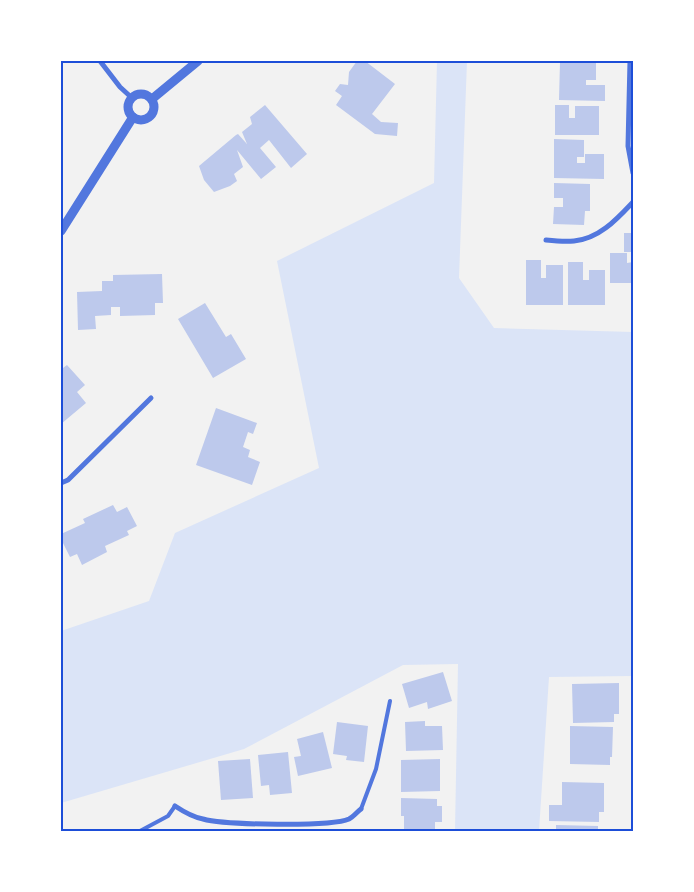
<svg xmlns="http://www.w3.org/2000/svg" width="694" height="892" viewBox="0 0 694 892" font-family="Jost,sans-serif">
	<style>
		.green { fill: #dbe4f7 }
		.building { fill: #bdc9ec }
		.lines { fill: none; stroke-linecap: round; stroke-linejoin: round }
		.service { stroke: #5277de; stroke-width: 4 }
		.minor { stroke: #5277de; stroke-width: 5 }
		.tertiary { stroke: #5277de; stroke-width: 9 }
		.neatline { fill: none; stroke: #1d4ed8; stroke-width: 2 }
	</style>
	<rect width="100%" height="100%" fill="#f2f2f2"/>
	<polygon class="green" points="437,61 467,61 459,278 494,328 633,332 633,676 549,677 539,831 455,831 458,664 403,665 244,749 61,803 61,631 149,601 175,533 319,468 277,261 434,183"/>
	<g class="building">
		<polygon points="357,61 365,61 395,84 372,114 381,122 398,123 397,136 375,134 336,105 342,96 335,91 340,84 348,85 349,72"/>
		<polygon points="560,62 596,63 596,80 586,80 586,85 605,85 605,101 559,100"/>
		<polygon points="265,105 307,154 291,168 269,140 260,148 276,167 261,179 237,150 243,167 234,174 237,181 230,186 214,192 204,180 199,166 236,135 238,134 247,144 242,132 252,124 250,117"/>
		<polygon points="555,105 569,105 569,118 575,118 575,106 599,106 599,135 555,135"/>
		<polygon points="554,139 584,140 584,157 577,157 577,163 585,163 585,154 604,154 604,179 554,178"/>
		<polygon points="554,183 590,184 590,211 585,211 584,225 553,224 554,207 563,207 563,198 554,198"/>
		<rect x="624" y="233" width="9" height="19"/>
		<polygon points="610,253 627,253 627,263 633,262 633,283 610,283"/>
		<polygon points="526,260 541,260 541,278 546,278 546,265 563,265 563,305 526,305"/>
		<polygon points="568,262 583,262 583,280 589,280 589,270 605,270 605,305 568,305"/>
		<polygon points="162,274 163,303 155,303 155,315 120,316 120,307 111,307 111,315 95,316 96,329 78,330 77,292 102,291 102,281 113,281 113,275"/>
		<polygon points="205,303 226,337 231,334 246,359 213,378 178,319"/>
		<polygon points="67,365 85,385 77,392 86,403 61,424 61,366 63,368"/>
		<polygon points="216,408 257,423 253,434 248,432 243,447 250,450 248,457 260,462 252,485 196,465"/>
		<polygon points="113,505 117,512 127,507 137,526 127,531 129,535 105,546 107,552 82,565 77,554 70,557 61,539 61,534 85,523 83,519"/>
		<polygon points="443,672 452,701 428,709 427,702 409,708 402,684"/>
		<polygon points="619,683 619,714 614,714 614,722 573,723 572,684"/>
		<polygon points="425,721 425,726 442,726 443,750 406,751 405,722"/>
		<polygon points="337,722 368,726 364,762 346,760 347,756 333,754"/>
		<polygon points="570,726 613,727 612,757 610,757 610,765 570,764"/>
		<polygon points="323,732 332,768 298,776 294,757 301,756 297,739"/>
		<polygon points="288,752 292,793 270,795 269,785 261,786 258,755"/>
		<polygon points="250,759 253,798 221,800 218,761"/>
		<polygon points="440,759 440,791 401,792 401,760"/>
		<polygon points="562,782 604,783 604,812 599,812 599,822 549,821 549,805 562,805"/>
		<polygon points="401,798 437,799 437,806 442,806 442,822 435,822 435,830 404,830 404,816 401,816"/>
		<polygon points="556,825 598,826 598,831 556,831"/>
	</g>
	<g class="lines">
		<g class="service">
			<polyline points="361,809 376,769 390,701"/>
			<polyline points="140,831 168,816 175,806"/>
		</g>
		<g class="minor">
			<polyline points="100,61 120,87 132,98"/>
			<polyline points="630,61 628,146 633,173"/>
			<path d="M546,240C555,241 565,242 574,241C599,239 617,219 633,202"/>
			<polyline points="61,483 68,480 151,398"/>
			<path d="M175,806C184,812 192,817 203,819C224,825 331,827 349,819C353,817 357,812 361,809"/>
		</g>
		<g class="tertiary">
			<circle cx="141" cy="107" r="13"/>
			<polyline points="152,99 198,61"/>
			<polyline points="61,231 133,117"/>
		</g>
	</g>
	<rect width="694" height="892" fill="none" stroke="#ffffff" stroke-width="125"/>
	<rect x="62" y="62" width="570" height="768" class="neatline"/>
</svg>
